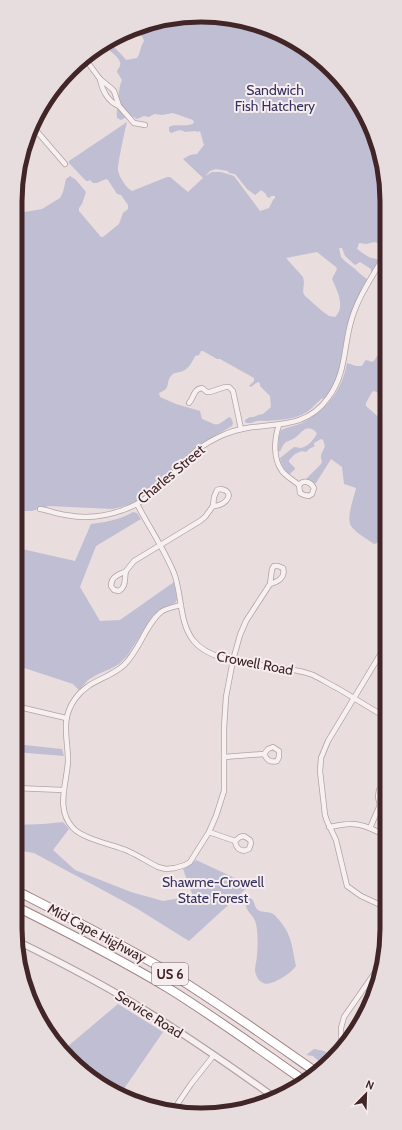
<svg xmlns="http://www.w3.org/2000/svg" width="402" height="1130" viewBox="0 0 402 1130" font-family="Cabin,sans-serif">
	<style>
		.green { fill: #bfbed3; fill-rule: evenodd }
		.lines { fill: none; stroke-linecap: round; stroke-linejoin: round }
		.minor-casing { stroke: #b3a2a3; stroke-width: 6 }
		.tertiary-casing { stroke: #b3a2a3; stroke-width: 8 }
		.motorway-casing { stroke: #a18386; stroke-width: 10 }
		.minor { stroke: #f7f0f1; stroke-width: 4.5 }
		.tertiary { stroke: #f7f0f1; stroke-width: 5.5 }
		.motorway { stroke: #fff; stroke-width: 8 }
		.labels { text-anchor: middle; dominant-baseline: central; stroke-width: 4; stroke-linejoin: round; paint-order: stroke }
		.shield { fill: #f6edee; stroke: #776163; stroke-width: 1 }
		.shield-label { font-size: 13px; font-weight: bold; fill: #412527 }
		.park-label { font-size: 14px; fill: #36315e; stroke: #f6edee }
		.street-label { font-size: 14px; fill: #412527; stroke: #f6edee }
		.rim { fill: none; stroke: #412527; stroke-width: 5 }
	</style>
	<rect width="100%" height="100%" fill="#e9ddde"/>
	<g class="green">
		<path d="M176,17L249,21L294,40L341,78L355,99L352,102V105L355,107H360L368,119L385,176L386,248L381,247V244L374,242L366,244L359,243L357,249C361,252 365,255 369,257C372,259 376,258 379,260L371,274V269L360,262L355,265L345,256L342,248H339L341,257L346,262L355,269L359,273L368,280L354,307L346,330L340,371L330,392L325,398L321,399C318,403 315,404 312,408C300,419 283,420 266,421C260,421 257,420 251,423H246L245,421V420L250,417H254L258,415L263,414L271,407L270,396L260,386V384L259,382L256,383L251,387L249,386L254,381V378L220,359H217L203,351H201L199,355L195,356C192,363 187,371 180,372C176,373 174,372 171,376C165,383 172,388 159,393L160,397L176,404L200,411L202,419C218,425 214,428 229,417L231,418L233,423L232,426L201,444L149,492L142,498L131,504L121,507L112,509L49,506L32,511H15V201L17,186L23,211L25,212L42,209L60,198L63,192L66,179L70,176L76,180L86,192L82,204L79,208V211L101,237H103L119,224L123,213L128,209V205L121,195L117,194L108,180L106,179L97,183H93L90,180L88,181H86L69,163V161L127,122C125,130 117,166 118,171C120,178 126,188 132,191L167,177H170L188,192L203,178L183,159L190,155L197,154L204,145L200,131L198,132L195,131L185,132C179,128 176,132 171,133L169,131V127C177,123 186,128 194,123L193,120L173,113L162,115L154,114L149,117L144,116L137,119L130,115L121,120L117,118C116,111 118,107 118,101C119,93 119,87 122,80L117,72C117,70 119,68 120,66C122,60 114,54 110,51V49L114,47C119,52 122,55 126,60L137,58C141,52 140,47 144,41L143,38L137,30ZM216,169L228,171L229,173L235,174L247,189L255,195L261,190L266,194L267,197L270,198L271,196H275V198L273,200L269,208L260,211L234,176L221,172H212L205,176L210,171ZM317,252L336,267L337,269L332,279C337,290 346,307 335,317L329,316L322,311L305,296L303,292L304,282L303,277L286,258Z"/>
		<path d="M382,348H386V399L383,395L374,391L372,392L366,403V406L385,423L386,420V520L380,541L377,543L374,544C367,539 356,533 351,526C346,518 354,498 356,488L344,484L342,467L331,459L316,483L313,484L306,480V479L321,464L322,461C319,455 323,452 325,446L323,440L321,439L314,443V445L315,446L309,449L306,452L302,451L295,454L289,460V462L295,468V469L290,474C285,472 281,464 280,458L294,447C296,447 299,448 301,448C307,447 315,439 317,433C307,423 303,431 296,437C286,444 286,438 280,452L278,450L279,436L281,430C288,427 295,426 302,423C327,410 342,390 347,363L356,366H362L365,361L366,360L372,362L374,361Z"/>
		<path d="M133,512L137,513L141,519L96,546L80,587L100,621L120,620L174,582L177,600L175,603L159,610L152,617L127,656L119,664L110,669L98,674L88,680L79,690L73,684L15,665V557L18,555H20L22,549L75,561L91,524C105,522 120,520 133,512Z"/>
		<polygon points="15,744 62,749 64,756 15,752"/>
		<polygon points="63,822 69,829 53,850 75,870 131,892 163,901 193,896 183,869 189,866 196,860 250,885 189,941 136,908 34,853 15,850 15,825 43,824"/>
		<path d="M250,898C256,901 253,906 258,910C263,913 268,911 273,914C275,915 277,918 279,920C292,935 292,947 296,966C292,972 279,981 271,983C262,986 256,979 255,970C255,965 257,960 257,955C258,946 258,928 255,921C252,912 243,911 247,899Z"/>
		<polygon points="118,1004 163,1032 119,1096 61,1052"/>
		<polygon points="314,1049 324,1051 332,1056 323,1065 313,1056 306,1055"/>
	</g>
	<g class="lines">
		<defs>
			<g id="minor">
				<polyline points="86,60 100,79 111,88 114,91 119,106 134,123 145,125"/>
				<path d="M100,79C102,90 108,102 119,106"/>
				<polyline points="41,112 44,110"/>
				<polyline points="34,128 65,164"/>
				<path d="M189,403C194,398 193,389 202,388L207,392H210L225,387H229L233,391L241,429"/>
				<path d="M279,425C274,439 273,459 282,471C287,477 293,480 299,485C304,479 311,482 314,488L312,494L309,496L304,495L300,493L299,485"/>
				<path d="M220,489C236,491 227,505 215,506H213L214,497L217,490Z"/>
				<path d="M137,504C149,527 164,549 174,573C182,594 179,622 193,640C215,669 280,662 313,675C321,679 329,684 337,688C354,698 370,708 387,718"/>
				<path d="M40,509C48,510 57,514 66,515C86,519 104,517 123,510C154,500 173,471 197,450C205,444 214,439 223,435C260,418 301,436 328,398C347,373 343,346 352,318C359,295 374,274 386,253"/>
				<polyline points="126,571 134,561 200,521 205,517 213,506"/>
				<path d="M126,571C124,578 127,586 119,591L114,590L111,586C111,576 119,575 126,571Z"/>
				<path d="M181,605C174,607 166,608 161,612C146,624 139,651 124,665C109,679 88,680 75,699C60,720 68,738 68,761C67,783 55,809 73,828C83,839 114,845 128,851C139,856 148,862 158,867L166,869L175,868L185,865L190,862L209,832L216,816L224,791V728L226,697L233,660L240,635L246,621L270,584L272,569L274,566H278L283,568C286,578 277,582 270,584"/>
				<polyline points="386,645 328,741 321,758 320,771 325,815 327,821 336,840 347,886 361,896 387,908"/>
				<polyline points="15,706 66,718"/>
				<path d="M224,757L264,754L268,749L273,747L279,751V757L277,761C270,763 267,760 264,754"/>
				<polyline points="15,788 63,790"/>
				<polyline points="380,805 387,803"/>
				<path d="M329,827C336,826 343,824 349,824C363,823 375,831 387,836"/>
				<polyline points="370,828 380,805 378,797 379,790 381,788 387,788"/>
				<polyline points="209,832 235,841"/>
				<path d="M244,836L250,840L251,843L249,849C242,853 236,849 235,841L240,837Z"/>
				<polyline points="343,1045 341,1043 341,1028 344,1017 383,961"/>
				<polyline points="172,1112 191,1084 214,1055"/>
			</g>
			<path id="tertiary" d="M17,941C62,963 106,986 148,1012C191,1038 233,1068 274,1097"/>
			<g id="motorway">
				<path d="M15,890C66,916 116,941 165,970C217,1002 266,1037 316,1072"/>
				<path d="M15,906C67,932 118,958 168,988C215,1017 260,1050 306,1082"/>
			</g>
		</defs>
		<use href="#minor" class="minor-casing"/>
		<use href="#tertiary" class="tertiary-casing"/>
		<use href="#motorway" class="motorway-casing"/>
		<use href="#minor" class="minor"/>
		<use href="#tertiary" class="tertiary"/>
		<use href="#motorway" class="motorway"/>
	</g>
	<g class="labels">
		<rect class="shield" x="152" y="963" width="36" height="22" rx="3"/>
		<g class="shield-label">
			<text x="170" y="974">US 6</text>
		</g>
		<g class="park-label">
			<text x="275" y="90">Sandwich<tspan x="275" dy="16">Fish Hatchery</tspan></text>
			<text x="213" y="882">Shawme-Crowell<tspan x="213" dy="16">State Forest</tspan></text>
		</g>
		<g class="street-label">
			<text transform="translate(171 474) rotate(-40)">Charles Street</text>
			<text transform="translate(255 663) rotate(11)">Crowell Road</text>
			<text transform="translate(97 933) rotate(28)">Mid Cape Highway</text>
			<text transform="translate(149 1014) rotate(32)">Service Road</text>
		</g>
	</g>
	<path d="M0 0H402V1130H0ZM201 22H201A179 179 0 0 1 380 201V929A179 179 0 0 1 201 1108H201A179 179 0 0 1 22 929V201A179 179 0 0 1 201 22Z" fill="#e8ddde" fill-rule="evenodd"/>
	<path class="rim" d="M201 22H201A179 179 0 0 1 380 201V929A179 179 0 0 1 201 1108H201A179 179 0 0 1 22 929V201A179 179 0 0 1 201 22Z"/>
	<g transform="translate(366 1094) rotate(23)" stroke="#f6edee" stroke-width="3" paint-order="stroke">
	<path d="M0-3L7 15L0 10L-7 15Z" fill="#412527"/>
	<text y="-6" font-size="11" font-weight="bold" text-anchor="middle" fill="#412527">N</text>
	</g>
</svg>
